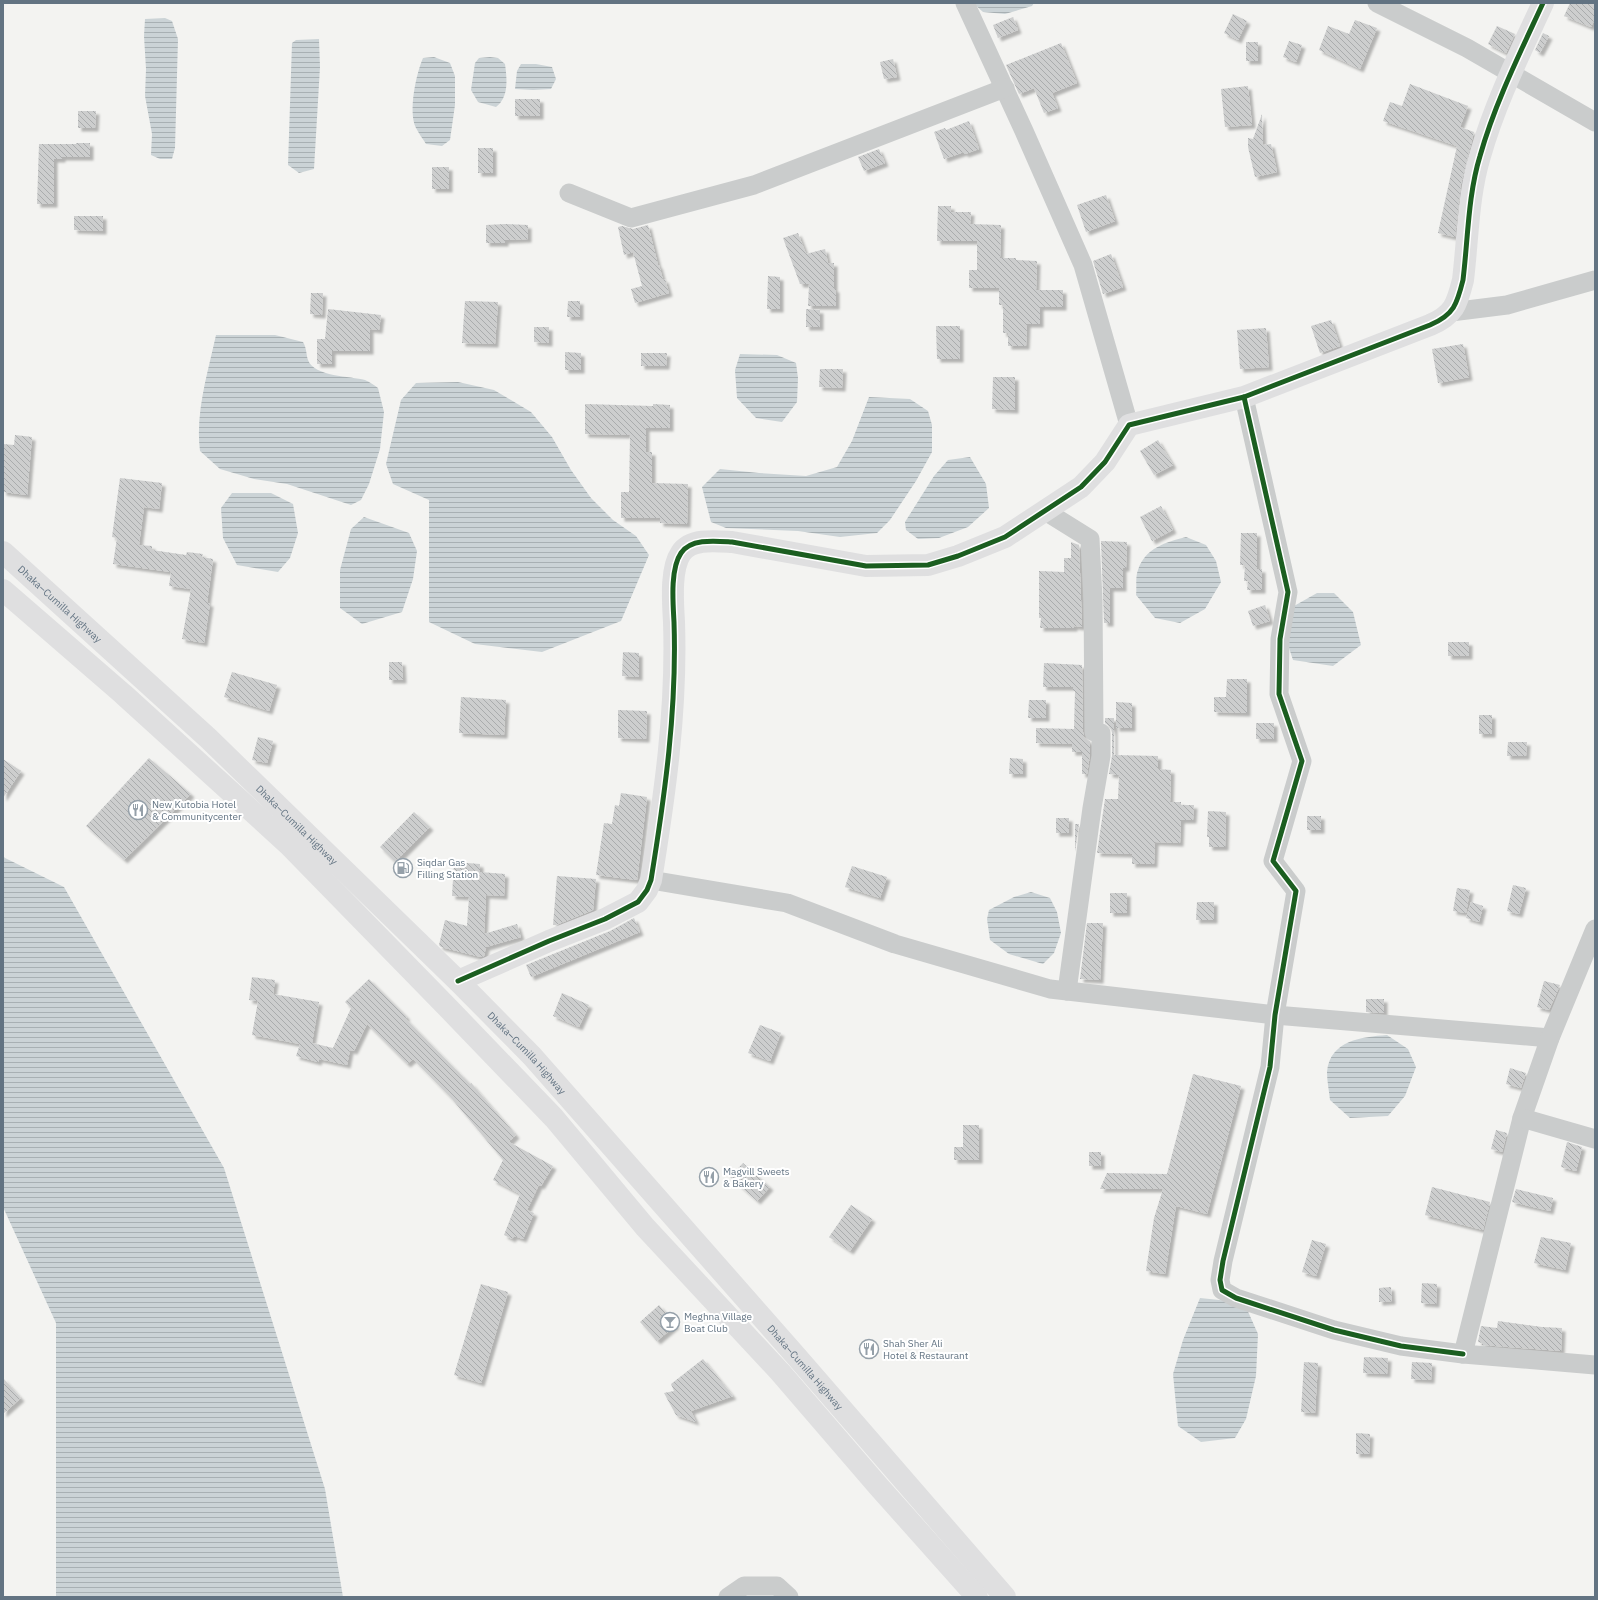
<svg xmlns="http://www.w3.org/2000/svg" width="1598" height="1600" viewBox="0 0 1598 1600" font-family="'IBM Plex Sans',sans-serif">
	<style>
		.water { fill: url(#water-rules) }
		.building { fill: url(#building-back-hatch); filter: url(#shadow) }
		.lines { fill: none; stroke-linecap: round; stroke-linejoin: round }
		.street { stroke: #cacccc; stroke-width: 19 }
		.secondary { stroke: #dfdfe0; stroke-width: 22 }
		.highway { stroke: #dfdfe0; stroke-width: 22 }
		.cycleway-casing { stroke: #fff; stroke-width: 8 }
		.cycleway { stroke: #1b5e20; stroke-width: 5 }
		.labels { text-anchor: middle; dominant-baseline: central; stroke-width: 4; stroke-linejoin: round; paint-order: stroke }
		.street-label { font-size: 10px; fill: #627382; stroke: #fff }
		.poi-label { font-size: 10px; fill: #627382; stroke: #fff; text-anchor: start }
	</style>
	<defs>
		<pattern id="water-rules" width="6" height="5" patternUnits="userSpaceOnUse"><rect width="6" height="5" fill="#cbd3d6"/><path d="M0 2.5h6" fill="none" stroke="#a8b0b3"/></pattern>
		<pattern id="building-back-hatch" width="6" height="6" patternUnits="userSpaceOnUse"><rect width="6" height="6" fill="#cdcece"/><path d="M-1 5l2 2M0 0l6 6M5-1l2 2" fill="none" stroke="#aaacad"/></pattern>
		<filter id="shadow"><feDropShadow dx="3.5" dy="3.5" stdDeviation="1" flood-color="#0004"/></filter>
	</defs>
	<rect width="100%" height="100%" fill="#f3f3f1"/>
	<g class="water">
		<polygon points="973,3 1034,3 1032,6 1005,14 983,12"/>
		<polygon points="165,18 172,21 178,39 175,148 172,159 160,159 151,155 152,134 145,96 146,69 144,36 145,19"/>
		<polygon points="319,39 320,67 314,169 299,173 288,165 292,43 296,40"/>
		<path d="M434,57L450,63L455,76V105L450,140L442,146L426,144C423,139 419,134 416,128C408,112 416,74 423,58Z"/>
		<path d="M490,57L498,58L505,64C507,79 509,97 496,107L478,102L471,90L475,63L479,58Z"/>
		<polygon points="521,64 536,64 552,67 556,79 551,89 533,90 515,89 517,71"/>
		<path d="M216,335H275L303,342C307,349 306,355 308,360C314,377 351,376 365,380C370,382 374,385 378,388L384,412L380,449L369,484L361,500L351,505L287,484L254,479L220,469L200,451C195,413 208,372 216,335Z"/>
		<polygon points="740,354 777,355 796,363 798,378 797,402 782,422 756,418 737,398 735,370"/>
		<polygon points="458,382 494,390 531,412 552,437 571,470 591,498 613,520 636,536 649,555 621,621 542,652 475,644 429,622 429,500 393,484 386,464 401,400 416,383"/>
		<polygon points="869,397 910,399 928,411 932,425 932,452 916,481 890,520 877,533 840,537 798,531 726,528 711,522 702,487 720,469 759,473 806,476 837,467 852,441"/>
		<polygon points="970,457 986,484 989,508 968,527 939,538 918,539 906,530 905,522 934,476 948,460"/>
		<polygon points="232,493 271,493 293,504 298,533 290,558 278,572 237,565 223,538 221,508"/>
		<polygon points="364,517 409,533 417,551 413,579 402,612 362,624 340,608 340,570 351,529"/>
		<path d="M1186,537L1206,545L1216,561L1221,582L1205,609L1180,623L1155,618L1136,595C1137,588 1135,577 1138,570C1145,548 1166,542 1186,537Z"/>
		<polygon points="1317,593 1334,593 1353,612 1361,645 1333,666 1293,660 1284,633 1287,610"/>
		<polygon points="3,857 64,887 224,1168 325,1489 343,1597 56,1597 56,1323 3,1207"/>
		<polygon points="1031,892 1050,898 1057,912 1061,933 1054,953 1043,964 1009,954 990,940 987,919 989,910 1014,897"/>
		<path d="M1387,1035L1408,1049L1416,1067L1405,1096L1388,1116L1350,1118L1330,1100C1329,1091 1327,1081 1327,1072C1330,1040 1362,1037 1387,1035Z"/>
		<polygon points="1200,1298 1229,1301 1246,1307 1258,1334 1256,1376 1246,1419 1235,1438 1201,1442 1178,1426 1173,1374 1183,1340"/>
	</g>
	<g class="building">
		<polygon points="1570,3 1595,3 1595,18 1591,27 1564,16"/>
		<polygon points="1233,14 1247,21 1238,40 1224,33"/>
		<polygon points="1013,17 1018,30 998,38 993,25"/>
		<polygon points="1355,20 1377,28 1360,69 1319,50 1328,26 1349,34"/>
		<polygon points="1497,26 1515,34 1506,53 1488,44"/>
		<polygon points="1543,33 1549,36 1540,53 1535,50"/>
		<polygon points="1289,41 1302,45 1296,62 1283,57"/>
		<rect x="1246" y="42" width="12" height="19"/>
		<polygon points="1061,43 1077,83 1052,93 1058,108 1044,113 1034,88 1019,94 1006,65"/>
		<polygon points="893,59 897,77 884,79 880,62"/>
		<polygon points="1410,84 1468,106 1460,127 1474,132 1461,184 1455,237 1438,233 1457,146 1383,121 1390,102 1402,106"/>
		<polygon points="1248,86 1252,125 1225,127 1221,89"/>
		<rect x="515" y="99" width="25" height="17"/>
		<polygon points="78,111 96,111 95,128 78,128"/>
		<polygon points="1262,114 1263,145 1271,144 1277,172 1255,177 1248,147 1248,138 1253,139"/>
		<polygon points="969,121 979,149 965,154 964,152 944,159 934,132 945,128 946,130"/>
		<polygon points="76,143 90,143 90,157 62,157 62,159 54,159 54,204 37,204 39,144 76,144"/>
		<rect x="478" y="148" width="15" height="25"/>
		<polygon points="879,149 885,163 864,171 858,157"/>
		<rect x="432" y="167" width="17" height="22"/>
		<polygon points="1106,195 1115,221 1086,232 1077,205"/>
		<polygon points="938,206 951,206 951,212 971,212 970,224 1001,225 1000,258 1016,258 1016,260 1037,261 1036,290 1063,290 1063,307 1040,307 1040,324 1027,324 1026,346 1008,346 1008,333 1003,333 1003,305 999,305 999,288 969,288 969,270 977,270 977,241 937,241"/>
		<polygon points="74,216 103,216 103,231 74,230"/>
		<polygon points="505,224 528,225 528,239 505,240 505,243 486,243 486,225"/>
		<polygon points="648,225 658,265 659,265 663,280 665,279 669,293 635,303 631,289 642,286 633,252 624,255 618,227 622,226 633,229"/>
		<polygon points="798,233 806,254 825,249 828,263 834,263 834,289 836,289 836,306 808,306 809,284 800,284 783,238"/>
		<polygon points="1111,254 1123,287 1103,294 1093,261"/>
		<polygon points="768,276 780,277 780,309 767,309"/>
		<polygon points="311,293 323,293 322,315 310,314"/>
		<polygon points="465,301 498,302 495,344 462,343"/>
		<polygon points="568,301 580,301 580,317 567,317"/>
		<polygon points="328,309 381,315 379,330 370,329 370,351 332,351 332,364 317,364 317,339 325,339"/>
		<polygon points="806,309 820,310 820,327 806,327"/>
		<polygon points="1331,320 1340,346 1320,353 1311,326"/>
		<polygon points="936,326 960,326 960,359 937,359"/>
		<polygon points="534,327 549,327 549,343 534,342"/>
		<polygon points="1266,328 1269,367 1240,369 1237,330"/>
		<polygon points="1463,344 1469,377 1438,383 1432,349"/>
		<polygon points="565,352 581,353 581,370 565,370"/>
		<polygon points="641,353 667,353 666,366 641,366"/>
		<polygon points="820,369 843,369 842,388 819,387"/>
		<polygon points="993,377 1015,377 1015,410 992,409"/>
		<polygon points="585,404 653,406 653,404 670,405 670,428 646,428 646,452 652,452 652,483 688,484 687,524 660,523 660,518 621,518 621,492 629,492 630,435 585,434"/>
		<polygon points="15,435 32,437 27,495 3,492 3,444 14,445"/>
		<polygon points="1158,440 1173,465 1154,475 1140,451"/>
		<polygon points="120,478 162,483 159,509 144,507 139,545 152,546 152,550 186,555 187,552 203,554 202,557 213,559 207,603 210,603 204,643 182,639 191,589 169,586 171,572 113,564 117,538 112,537"/>
		<polygon points="1161,506 1173,530 1152,541 1140,517"/>
		<polygon points="1241,533 1257,533 1257,569 1262,569 1262,590 1247,590 1248,581 1244,581 1245,565 1240,565"/>
		<polygon points="1101,541 1127,542 1126,568 1123,568 1123,588 1110,588 1110,623 1104,623"/>
		<polygon points="1071,542 1079,545 1082,627 1074,626 1074,628 1040,628 1041,618 1039,618 1039,571 1064,572 1064,558 1071,558"/>
		<polygon points="1265,605 1270,621 1253,626 1248,611"/>
		<rect x="1448" y="642" width="21" height="14"/>
		<polygon points="623,652 639,653 639,677 622,676"/>
		<polygon points="389,662 402,662 403,680 389,680"/>
		<polygon points="1044,663 1082,665 1083,732 1084,737 1090,742 1090,755 1087,774 1082,774 1082,752 1072,752 1072,744 1036,743 1036,728 1074,729 1075,691 1073,691 1073,687 1043,687"/>
		<polygon points="232,672 277,685 269,711 224,697"/>
		<polygon points="1227,679 1247,679 1247,713 1214,712 1214,697 1226,697"/>
		<polygon points="461,697 506,700 504,735 459,733"/>
		<polygon points="1029,700 1046,700 1046,718 1028,718"/>
		<polygon points="1116,702 1132,703 1132,728 1116,728"/>
		<polygon points="618,710 647,711 646,739 618,738"/>
		<rect x="1479" y="715" width="13" height="19"/>
		<polygon points="1105,718 1114,718 1114,755 1158,756 1158,769 1171,770 1170,802 1181,802 1181,805 1194,805 1193,820 1181,820 1180,843 1155,842 1154,864 1132,864 1132,854 1097,853 1105,799 1118,799 1119,775 1109,774 1112,756 1112,733 1111,728 1105,723"/>
		<rect x="1256" y="723" width="18" height="16"/>
		<polygon points="258,737 273,741 267,763 252,760"/>
		<polygon points="1508,742 1527,742 1526,756 1507,756"/>
		<polygon points="149,758 191,794 124,860 86,826"/>
		<polygon points="1010,758 1023,759 1023,774 1009,774"/>
		<polygon points="3,759 21,771 3,798"/>
		<polygon points="621,793 647,797 637,880 596,875 604,823 612,824 615,805 619,806"/>
		<polygon points="1208,811 1226,812 1225,847 1209,847 1209,837 1207,837"/>
		<polygon points="414,812 430,827 395,862 380,847"/>
		<rect x="1307" y="816" width="14" height="14"/>
		<rect x="1056" y="818" width="13" height="15"/>
		<polygon points="1075,824 1079,824 1075,852"/>
		<polygon points="454,862 480,864 480,872 505,874 504,896 486,895 484,934 517,924 521,937 486,947 484,956 481,957 441,947 439,945 445,920 467,926 469,897 452,896"/>
		<polygon points="852,866 887,877 880,898 845,887"/>
		<polygon points="557,876 596,879 593,910 556,925 553,925"/>
		<polygon points="1513,885 1526,888 1519,914 1507,911"/>
		<polygon points="1457,888 1470,890 1466,913 1453,911"/>
		<rect x="1110" y="893" width="17" height="20"/>
		<polygon points="1197,902 1214,902 1214,920 1196,920"/>
		<polygon points="1471,902 1483,906 1479,922 1466,918"/>
		<polygon points="634,918 640,932 531,977 526,965 610,931"/>
		<polygon points="1087,923 1103,923 1100,980 1080,979"/>
		<polygon points="252,977 275,980 273,994 319,1002 312,1043 333,1048 351,1008 345,1002 369,979 407,1017 405,1018 470,1084 471,1083 516,1135 509,1142 553,1166 541,1186 539,1185 527,1210 534,1213 523,1239 514,1236 512,1239 504,1235 520,1194 493,1180 503,1160 452,1099 413,1059 407,1064 367,1024 354,1051 350,1050 347,1065 319,1059 318,1062 296,1056 300,1044 252,1035 258,1001 249,1000"/>
		<polygon points="1544,981 1560,985 1549,1010 1537,1007"/>
		<polygon points="562,993 589,1005 579,1027 553,1016"/>
		<polygon points="1366,999 1384,999 1384,1013 1366,1012"/>
		<polygon points="760,1025 781,1033 770,1061 748,1053"/>
		<polygon points="1510,1068 1526,1073 1521,1088 1506,1084"/>
		<polygon points="1193,1074 1241,1086 1207,1214 1176,1206 1165,1274 1146,1271 1154,1218 1163,1189 1100,1189 1107,1173 1167,1174"/>
		<polygon points="963,1125 979,1125 979,1160 954,1160 954,1147 963,1147"/>
		<polygon points="1496,1130 1507,1133 1502,1152 1491,1149"/>
		<polygon points="1567,1142 1582,1147 1576,1171 1561,1167"/>
		<rect x="1089" y="1152" width="12" height="14"/>
		<polygon points="743,1163 770,1187 757,1201 730,1177"/>
		<polygon points="1432,1187 1490,1202 1483,1230 1425,1215"/>
		<polygon points="1516,1189 1553,1198 1550,1211 1512,1202"/>
		<polygon points="851,1205 872,1219 850,1251 829,1237"/>
		<polygon points="1541,1237 1571,1243 1565,1270 1534,1263"/>
		<polygon points="1312,1240 1326,1244 1316,1276 1302,1272"/>
		<polygon points="1422,1283 1437,1284 1436,1304 1421,1303"/>
		<polygon points="481,1284 508,1292 481,1383 454,1375"/>
		<polygon points="1391,1287 1392,1301 1379,1302 1379,1288"/>
		<polygon points="659,1305 676,1325 657,1341 640,1322"/>
		<polygon points="1498,1321 1542,1327 1562,1328 1561,1351 1482,1345 1482,1343 1478,1342 1481,1326 1497,1328"/>
		<polygon points="1364,1357 1388,1358 1387,1374 1363,1373"/>
		<polygon points="703,1359 733,1396 691,1411 696,1422 676,1415 664,1393 674,1391 671,1384"/>
		<polygon points="1304,1362 1318,1363 1315,1413 1301,1412"/>
		<polygon points="1412,1362 1432,1363 1431,1380 1411,1379"/>
		<polygon points="3,1378 21,1398 3,1414"/>
		<polygon points="1356,1433 1370,1434 1369,1454 1356,1454"/>
	</g>
	<g class="lines">
		<g class="street">
			<polyline points="965,3 1024,131 1083,265 1129,425"/>
			<polyline points="1377,3 1467,48 1595,122"/>
			<polyline points="569,193 631,218 754,185 1005,88"/>
			<polyline points="1451,312 1507,305 1595,280"/>
			<polyline points="1244,397 1288,592 1280,639 1279,694 1302,761 1273,861 1296,891 1275,1015 1270,1067 1223,1261 1220,1280 1222,1290 1236,1298 1334,1330 1401,1346 1463,1354"/>
			<polyline points="1045,511 1090,539 1093,599 1094,732 1101,733 1101,756 1092,808 1067,991"/>
			<polyline points="651,880 787,903 895,944 1050,989 1275,1015 1550,1038"/>
			<polyline points="1595,929 1550,1038 1522,1118 1463,1354 1595,1365"/>
			<polyline points="1522,1118 1595,1139"/>
			<polyline points="728,1597 744,1586 777,1586 789,1597"/>
		</g>
		<path class="secondary" d="M458,981L549,941L605,919L638,902L647,890L651,880C665,794 677,709 674,622C673,603 670,569 681,553C691,538 716,541 732,542L866,566L928,565L958,556L1005,537L1081,487L1105,462L1129,425L1244,397L1430,325C1454,315 1457,304 1463,280C1468,239 1468,195 1480,156C1495,103 1520,53 1543,3"/>
		<g class="highway">
			<path id="s1" d="M3,552L208,738L458,981L532,1056L796,1356L1005,1597"/>
			<polyline points="3,590 123,694 289,845 451,1011 554,1118 645,1227 780,1372 879,1487 977,1597"/>
		</g>
		<defs>
			<g id="cycleway">
				<polyline points="1244,397 1288,592 1280,639 1279,694 1302,761 1273,861 1296,891 1275,1015 1270,1067 1223,1261 1220,1280 1222,1290 1236,1298 1334,1330 1401,1346 1463,1354"/>
				<path d="M458,981L549,941L605,919L638,902L647,890L651,880C665,794 677,709 674,622C673,603 670,569 681,553C691,538 716,541 732,542L866,566L928,565L958,556L1005,537L1081,487L1105,462L1129,425L1244,397L1430,325C1454,315 1457,304 1463,280C1468,239 1468,195 1480,156C1495,103 1520,53 1543,3"/>
			</g>
		</defs>
		<use href="#cycleway" class="cycleway-casing"/>
		<use href="#cycleway" class="cycleway"/>
	</g>
	<defs>
		<symbol id="restaurant-ring" viewBox="-11 -11 22 22"><circle r="9.5" fill="#fff" stroke="#95a0a9" stroke-width="1.5"/><path d="M-5-6h1v4h1v-4h1v4h1v-4h1v5L-1.5 .5V6h-2V.5L-5-1ZM5-6V6H3V1.5H1.5Q1.5-4 5-6Z" fill="#95a0a9"/></symbol>
		<symbol id="fuel-ring" viewBox="-11 -11 22 22"><circle r="9.5" fill="#fff" stroke="#95a0a9" stroke-width="1.5"/><path d="M-5.5-6h7V0h2V4h1.3V-2.5L3-4.5l.8-.8L6-3V5H2.5V1h-1V6h-7ZM-4.2-4.7v3.2H.2V-4.7Z" fill="#95a0a9"/></symbol>
		<symbol id="bar-ring" viewBox="-11 -11 22 22"><circle r="9.5" fill="#fff" stroke="#95a0a9" stroke-width="1.5"/><path d="M-6-5H6L.8 .8V4.5H3.5V6h-7V4.5H-.8V.8Z" fill="#95a0a9"/></symbol>
	</defs>
	<g fill-rule="evenodd">
		<use href="#restaurant-ring" x="127" y="799" width="22" height="22"/>
		<use href="#fuel-ring" x="392" y="857" width="22" height="22"/>
		<use href="#restaurant-ring" x="698" y="1166" width="22" height="22"/>
		<use href="#bar-ring" x="659" y="1311" width="22" height="22"/>
		<use href="#restaurant-ring" x="858" y="1338" width="22" height="22"/>
	</g>
	<g class="labels">
		<g class="street-label">
			<text stroke="none"><textPath href="#s1" startOffset="77">Dhaka–Cumilla Highway</textPath></text>
			<text stroke="none"><textPath href="#s1" startOffset="401">Dhaka–Cumilla Highway</textPath></text>
			<text stroke="none"><textPath href="#s1" startOffset="725">Dhaka–Cumilla Highway</textPath></text>
			<text stroke="none"><textPath href="#s1" startOffset="1145">Dhaka–Cumilla Highway</textPath></text>
		</g>
		<g class="poi-label">
			<text x="152" y="804">New Kutobia Hotel<tspan x="152" dy="12">&amp; Communitycenter</tspan></text>
			<text x="417" y="862">Siqdar Gas<tspan x="417" dy="12">Filling Station</tspan></text>
			<text x="723" y="1171">Magvill Sweets<tspan x="723" dy="12">&amp; Bakery</tspan></text>
			<text x="684" y="1316">Meghna Village<tspan x="684" dy="12">Boat Club</tspan></text>
			<text x="883" y="1343">Shah Sher Ali<tspan x="883" dy="12">Hotel &amp; Restaurant</tspan></text>
		</g>
	</g>
	<rect width="1598" height="1600" fill="none" stroke="#627382" stroke-width="8"/>
</svg>
